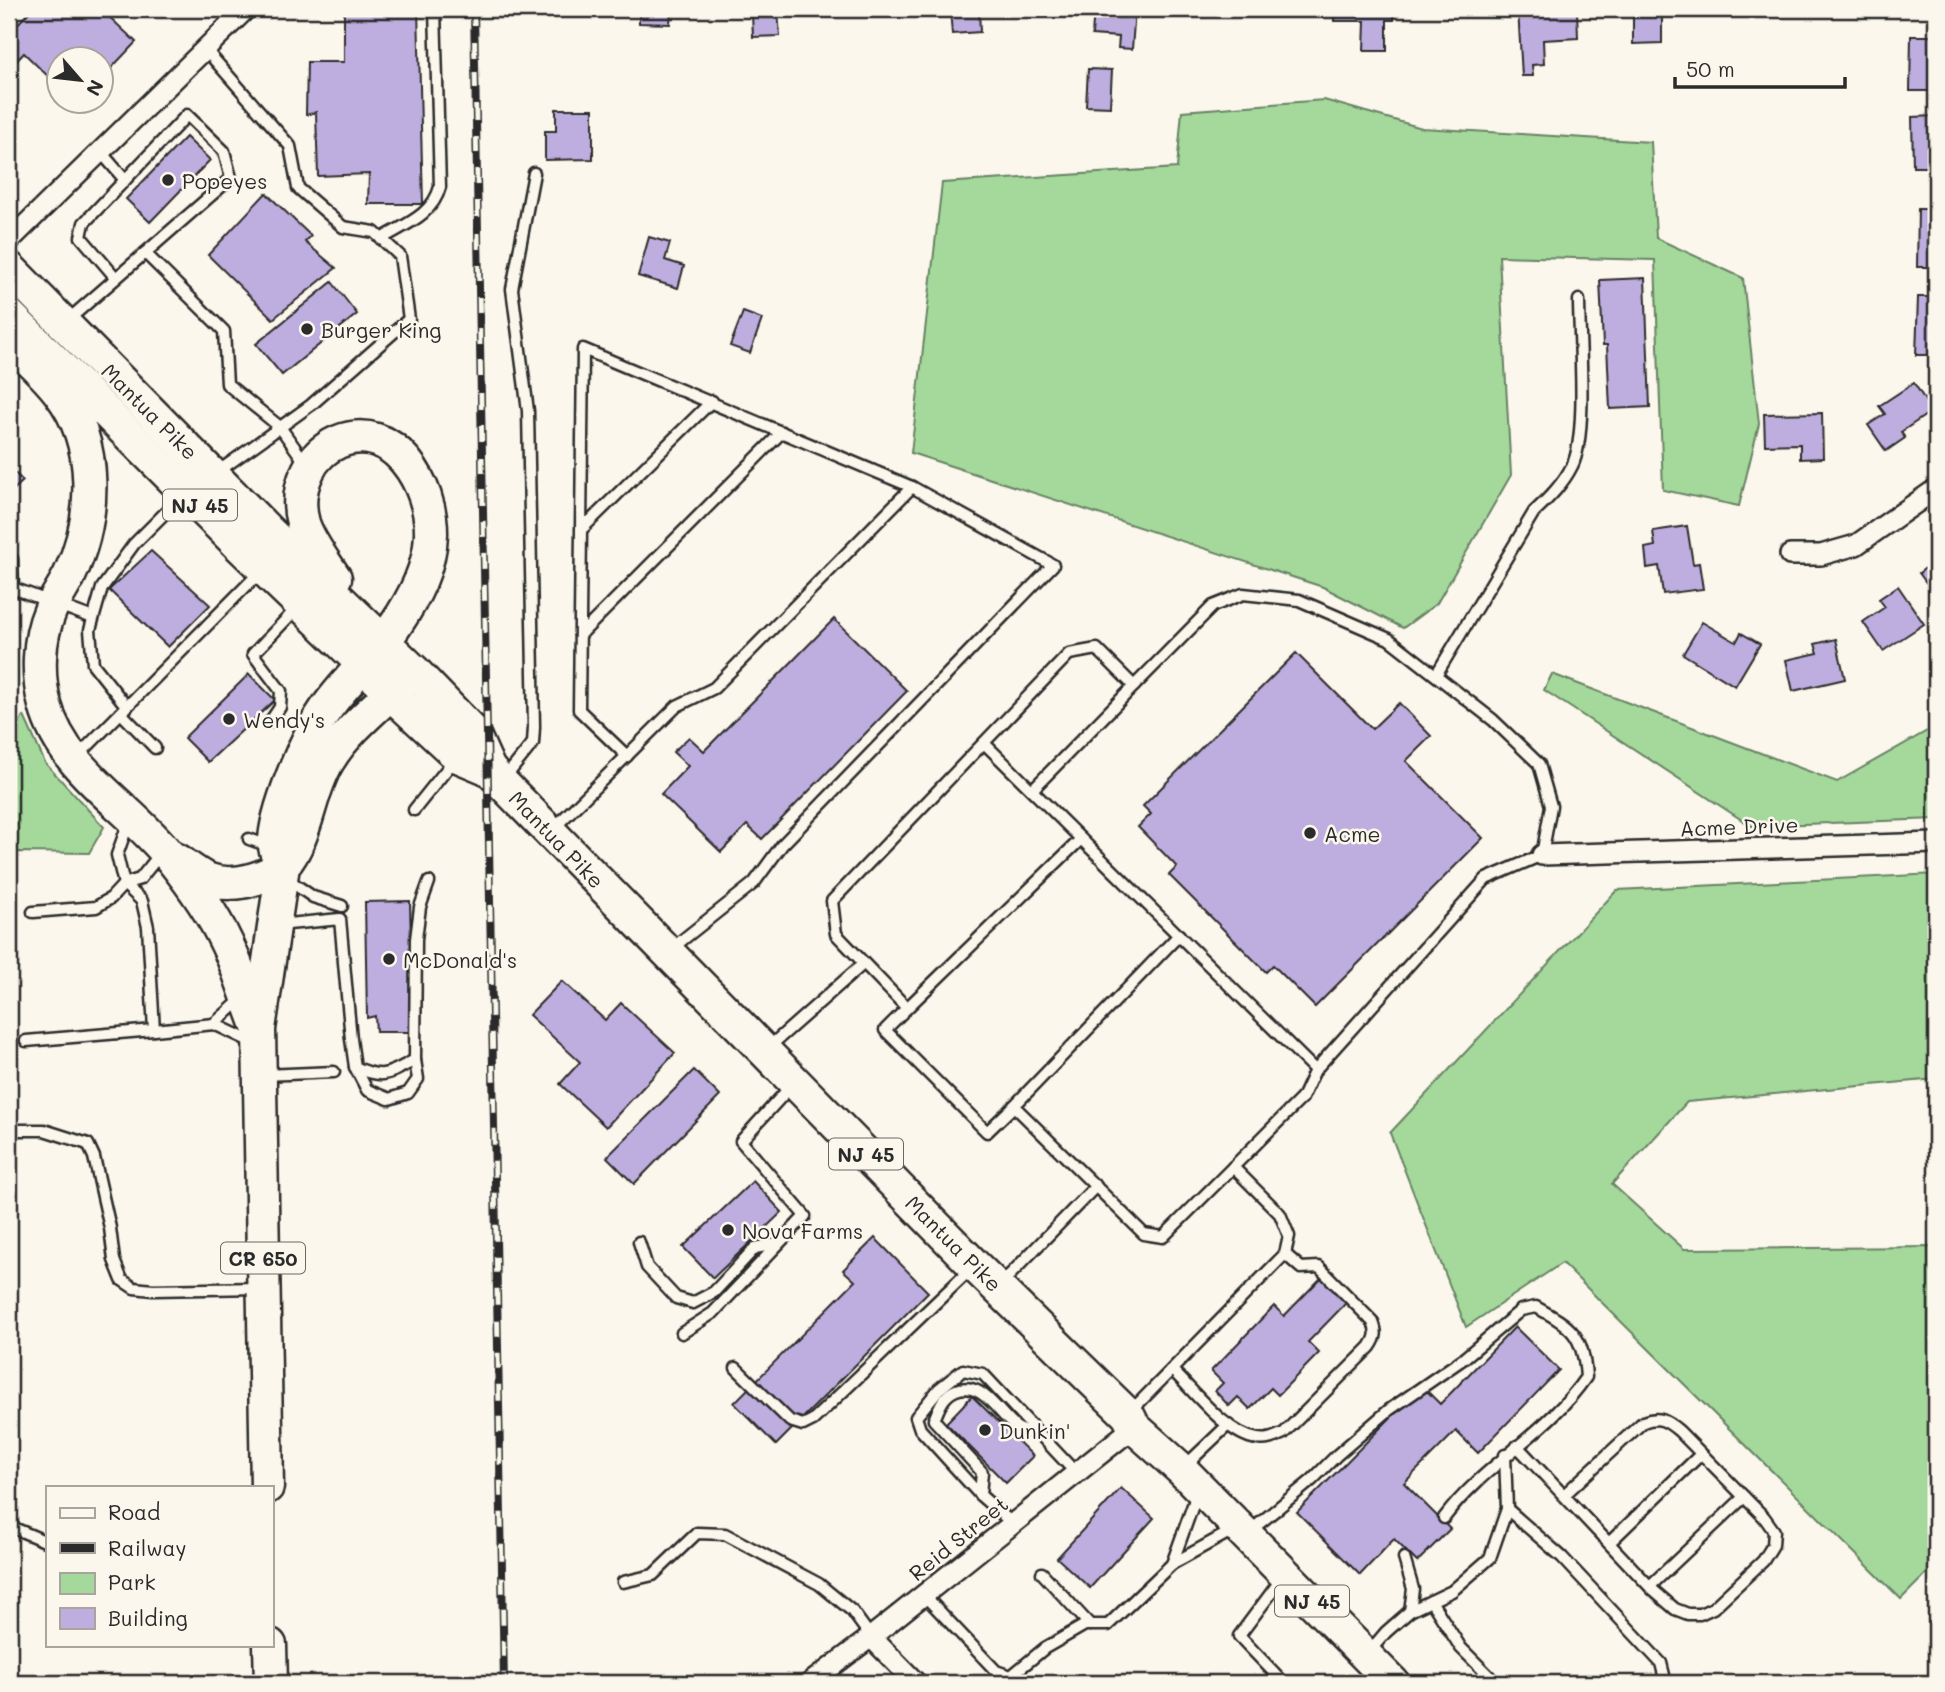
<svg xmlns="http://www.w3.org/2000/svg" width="1945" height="1692" viewBox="0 0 1945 1692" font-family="Mali,sans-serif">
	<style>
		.green { fill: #a5d99c; stroke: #688264; stroke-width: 2 }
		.building { fill: #beaedf; stroke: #2b2b2b; stroke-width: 2 }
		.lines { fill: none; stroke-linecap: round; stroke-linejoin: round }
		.lane-casing { stroke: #2b2b2b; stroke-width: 15 }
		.street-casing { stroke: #2b2b2b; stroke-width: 24 }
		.primary-casing { stroke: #2b2b2b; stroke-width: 37 }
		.lane { stroke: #fbf7ec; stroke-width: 10 }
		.street { stroke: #fbf7ec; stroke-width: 19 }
		.primary { stroke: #fbf7ec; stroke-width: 32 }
		.rail-casing { stroke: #2b2b2b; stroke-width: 8 }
		.rail { stroke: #fbf7ec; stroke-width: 5; stroke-dasharray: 16; stroke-linecap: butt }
		.poi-dot { fill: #2b2b2b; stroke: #fbf7ec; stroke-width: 2.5 }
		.labels { text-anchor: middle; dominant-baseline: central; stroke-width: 5; stroke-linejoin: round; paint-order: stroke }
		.shield { fill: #fbf7ec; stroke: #696865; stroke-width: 2 }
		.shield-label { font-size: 19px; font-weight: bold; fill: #2b2b2b }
		.poi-label { font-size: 21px; fill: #2b2b2b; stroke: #fbf7ec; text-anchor: start }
		.street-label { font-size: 21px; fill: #2b2b2b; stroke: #fbf7ec }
	</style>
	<rect width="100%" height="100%" fill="#fbf7ec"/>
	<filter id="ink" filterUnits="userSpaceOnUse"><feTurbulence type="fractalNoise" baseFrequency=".0143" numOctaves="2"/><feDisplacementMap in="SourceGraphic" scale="14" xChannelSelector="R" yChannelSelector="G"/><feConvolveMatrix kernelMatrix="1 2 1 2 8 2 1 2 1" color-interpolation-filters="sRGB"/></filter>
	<g filter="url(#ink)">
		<g class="green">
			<polygon points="1324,100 1422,128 1651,142 1656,238 1743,278 1759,424 1739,506 1663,490 1655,260 1499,256 1511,475 1437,603 1403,628 1323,587 911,453 942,183 1177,168 1182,111"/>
			<polygon points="1552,674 1837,782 1936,726 1936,819 1751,826 1544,690"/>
			<polygon points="24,716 45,763 104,827 89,853 19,852 9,854 9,733"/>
			<polygon points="1936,874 1936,1079 1687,1102 1612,1184 1684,1249 1936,1247 1936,1564 1901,1599 1562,1263 1466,1327 1390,1133 1617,890"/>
		</g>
		<g class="building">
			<polygon points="32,9 101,9 136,42 102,78 102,60 60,60 60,88 24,53 9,69 9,33"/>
			<polygon points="344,9 418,9 423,204 368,204 369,174 318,176 316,112 306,115 307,62 344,62"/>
			<polygon points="639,9 671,9 670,24 639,23"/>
			<polygon points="950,9 979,9 980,32 952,34"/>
			<polygon points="1094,9 1135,9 1132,49 1118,48 1119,37 1092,35"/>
			<polygon points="1334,9 1394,9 1394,20 1387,20 1387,51 1364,51 1365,21 1334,21"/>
			<polygon points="1518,9 1577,9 1578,38 1543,40 1544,64 1532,65 1533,76 1522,76"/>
			<polygon points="1633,9 1662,9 1662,43 1633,44"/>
			<polygon points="778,12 780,36 753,37 752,14"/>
			<polygon points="1911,36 1936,36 1936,91 1910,91"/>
			<polygon points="1088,69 1112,70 1110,107 1086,106"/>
			<polygon points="556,109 593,109 593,159 545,160 545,131 556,131"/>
			<polygon points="1936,116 1936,167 1913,167 1912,117"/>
			<polygon points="186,137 210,160 150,222 126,199"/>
			<polygon points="266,193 311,236 305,242 336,268 273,319 208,255"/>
			<polygon points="1918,209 1936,209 1936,267 1917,267"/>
			<polygon points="649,237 670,243 665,260 684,266 678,288 638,276"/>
			<polygon points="1645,278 1650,407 1610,409 1607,345 1603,345 1600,280"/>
			<polygon points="332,282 357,314 282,375 256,344"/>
			<polygon points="1918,297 1936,297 1936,355 1916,355"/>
			<polygon points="743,312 762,319 750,353 730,346"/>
			<polygon points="1914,383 1932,411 1901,432 1905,438 1886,451 1868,425 1885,414 1879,406"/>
			<polygon points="1822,413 1823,458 1800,459 1800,444 1765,445 1764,414"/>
			<polygon points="9,467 23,481 9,494"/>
			<polygon points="1687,526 1693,564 1699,563 1703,589 1663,594 1659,566 1647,568 1645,548 1655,546 1653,531"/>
			<polygon points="151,551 210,605 168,647 109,590"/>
			<polygon points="1936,560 1936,596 1919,573"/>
			<polygon points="1898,586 1924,624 1883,651 1863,622 1885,607 1879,599"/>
			<polygon points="834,619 907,691 762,839 747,825 721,852 661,794 688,766 673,752 689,737 704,751"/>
			<polygon points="1702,622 1736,642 1741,633 1760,644 1735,686 1683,654"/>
			<polygon points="1836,639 1845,679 1793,691 1786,660 1818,653 1815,644"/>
			<polygon points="1296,653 1372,729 1399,703 1431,736 1406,761 1483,838 1315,1007 1273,965 1266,972 1169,875 1177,867 1138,827 1151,814 1143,806"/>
			<polygon points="249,674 275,700 208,762 184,738"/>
			<polygon points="410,901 413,1032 376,1032 375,1016 367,1018 365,902"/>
			<polygon points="562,981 605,1020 621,1003 675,1053 606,1127 560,1084 580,1062 529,1015"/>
			<polygon points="694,1070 720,1096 634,1184 607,1157"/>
			<polygon points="753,1181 782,1212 713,1278 683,1247"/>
			<polygon points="875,1238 928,1292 776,1445 734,1403 855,1281 843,1270"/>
			<polygon points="1323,1276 1349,1300 1308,1342 1319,1353 1278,1395 1271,1388 1250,1409 1238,1397 1229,1406 1215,1391 1223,1383 1211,1371 1274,1306 1284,1316"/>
			<polygon points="1515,1327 1559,1370 1478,1453 1456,1431 1404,1483 1450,1529 1417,1562 1394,1539 1360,1575 1297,1512 1422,1386 1440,1404"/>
			<polygon points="972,1396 1033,1456 1006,1483 946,1423"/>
			<polygon points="1121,1488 1154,1518 1090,1588 1057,1558"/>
		</g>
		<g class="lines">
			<defs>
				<g id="lane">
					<polyline points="205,49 290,146 298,188 343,227 374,232 400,256 409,319 311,405 216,473"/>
					<polyline points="100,151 125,180"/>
					<path d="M381,239C404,225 433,215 440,187L435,9"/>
					<polyline points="116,278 81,237 84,223 187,115 224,151 231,178 145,253"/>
					<polyline points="68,320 145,253 224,331 227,384 280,427 307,465"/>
					<polyline points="583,528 712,401"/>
					<polyline points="12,559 13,588 93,618"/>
					<polygon points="1243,594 1299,600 1389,639 1493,720 1539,764 1551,806 1542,855 1486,879 1315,1070 1302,1098 1163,1237 1144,1234 1014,1106 987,1132 885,1030 907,1008 836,934 832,901 1069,654 1097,649 1134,686 1213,606"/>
					<polyline points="580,635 782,432"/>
					<path d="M1436,675L1534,512C1549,498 1563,484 1572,466C1588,435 1579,339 1579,300"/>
					<polyline points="127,707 93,664 90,630 102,588 134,544 182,496"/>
					<polyline points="121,713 155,748"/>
					<polyline points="270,722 280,707 281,691 253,654 298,607"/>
					<polyline points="984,743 1315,1070"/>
					<polyline points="627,756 579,710 583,349 912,487"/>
					<polyline points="76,758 260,572"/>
					<polyline points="504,779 533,743 534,727 528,411 512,289 534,173"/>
					<polyline points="1032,790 1134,686"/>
					<polyline points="414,810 455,759"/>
					<polyline points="553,829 677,706 714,688 912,487 1053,565 782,845 754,883 671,949"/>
					<polyline points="249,839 272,847"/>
					<polyline points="287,879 313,897 342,906"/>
					<polyline points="33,912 96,907 111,898 124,884 140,879 161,853"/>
					<path d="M278,925L340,919L351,1039L355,1067C384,1080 388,1074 415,1060L416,939L420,907L429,882"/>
					<polyline points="907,1008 1081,839"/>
					<polyline points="214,1024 242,999"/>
					<polyline points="154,1030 214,1024 254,1043"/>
					<polyline points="26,1041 154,1030 148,927 142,901 124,884 117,855 129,821"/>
					<polyline points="769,1047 863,964"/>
					<polyline points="355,1067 367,1090 389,1099 408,1093 418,1079 415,1060"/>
					<polyline points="264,1075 334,1072"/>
					<polyline points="1014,1106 1179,935"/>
					<polyline points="9,1130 44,1130 88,1144 94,1157 110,1228 114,1260 122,1280 134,1288 153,1290 259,1288"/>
					<polyline points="639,1242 647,1267 676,1298 693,1303 714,1292 755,1248 777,1244"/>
					<polyline points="1001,1284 1096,1186"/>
					<polyline points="682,1333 713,1313 805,1216 741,1141 792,1085"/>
					<polyline points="736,1368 790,1421 803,1425 813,1420 832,1402 972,1268"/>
					<path d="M1172,1370C1194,1391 1226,1434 1257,1439C1267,1441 1275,1437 1284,1433L1370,1347C1377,1337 1377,1332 1373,1322L1319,1267L1301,1268L1285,1254"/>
					<polyline points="1131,1411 1285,1254 1289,1236 1280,1214 1233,1167"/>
					<path d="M1517,1446L1654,1591L1675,1609L1688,1614H1700L1713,1608L1763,1561L1773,1545L1774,1531L1764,1517L1679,1431C1666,1420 1659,1416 1643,1422L1564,1495"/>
					<polyline points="1185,1466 1228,1425"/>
					<path d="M980,1495L982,1472L934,1420C939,1408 943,1395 956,1390C983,1380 998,1414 1017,1428C1023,1432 1031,1432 1038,1433"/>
					<polyline points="1507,1509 1562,1557 1661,1663 1664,1675 1660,1683"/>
					<polyline points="1013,1524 980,1495 920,1429 916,1417 939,1389 963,1370 983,1374 1076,1473"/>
					<polyline points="9,1526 47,1542"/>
					<path d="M1249,1532L1312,1480L1337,1455L1389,1410L1463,1359L1521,1310L1536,1307C1572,1327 1583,1334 1586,1377C1547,1434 1485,1463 1444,1518"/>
					<polyline points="1609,1543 1701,1454"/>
					<polyline points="1404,1558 1413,1589 1410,1611"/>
					<polyline points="1172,1564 1198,1491"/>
					<polyline points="1042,1573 1090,1625"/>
					<polyline points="1283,1577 1239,1636 1284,1683"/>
					<polyline points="623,1582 653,1575 697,1533 725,1534 819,1584 852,1611 871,1637"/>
					<polyline points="1650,1586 1744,1497"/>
					<polyline points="924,1595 996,1671 1011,1676 1045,1648 1085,1625 1108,1625 1172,1564 1235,1529"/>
					<polyline points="1431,1601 1461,1648 1496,1683"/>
					<polyline points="1368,1653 1386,1632 1410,1611 1452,1591 1490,1558 1507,1509 1505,1455"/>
				</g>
				<g id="street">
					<polyline points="9,241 246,9"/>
					<polyline points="1790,555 1821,555 1856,545 1936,489"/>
					<polyline points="1542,855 1936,843"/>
					<polyline points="871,1637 916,1683"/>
					<polyline points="810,1683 871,1637 1134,1427"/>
				</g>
				<g id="primary">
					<polyline points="9,268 266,529 414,671 472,731 489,769 501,782 974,1265 1128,1415 1134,1427 1182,1470 1393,1683"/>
					<polyline points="9,315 240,546 363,664 391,694 458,756 489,769"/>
					<path d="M9,340C26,357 46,374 60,393C99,444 96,518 70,574C64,587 55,598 50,611C38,639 37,676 45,705C63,772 130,806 171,858C191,883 212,912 226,942C239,968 247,998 258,1026"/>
					<path d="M177,860C186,866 196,874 206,879C232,889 261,879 283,866"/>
					<path d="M283,866C280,860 275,852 275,846C273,816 306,738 324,712C345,681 374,657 395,626C414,598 430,568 431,534C432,486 394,419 338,442C325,448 314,458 308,471C300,487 298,505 303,523C309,542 324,561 335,578"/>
					<path d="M267,1487L259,1029L283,866C308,837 308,794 328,761C349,726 386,700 414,671"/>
					<polyline points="270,1645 271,1683"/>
				</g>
			</defs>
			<use href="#lane" class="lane-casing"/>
			<use href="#street" class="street-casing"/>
			<use href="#primary" class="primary-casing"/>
			<use href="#lane" class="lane"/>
			<use href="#street" class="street"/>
			<use href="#primary" class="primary"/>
			<defs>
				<polyline id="rail" points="474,9 504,1683"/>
			</defs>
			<use href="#rail" class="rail-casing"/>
			<use href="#rail" class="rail"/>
		</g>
	</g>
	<g class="poi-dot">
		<circle cx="168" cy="180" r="7"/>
		<circle cx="307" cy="329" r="7"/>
		<circle cx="229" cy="719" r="7"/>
		<circle cx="1310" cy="833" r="7"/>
		<circle cx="389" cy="959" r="7"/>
		<circle cx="728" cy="1230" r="7"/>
		<circle cx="985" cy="1430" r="7"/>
	</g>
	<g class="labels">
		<g class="shield">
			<rect x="163" y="489.5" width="74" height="31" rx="5"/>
			<rect x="829" y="1138.5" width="74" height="31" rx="5"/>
			<rect x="221" y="1242.5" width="84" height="31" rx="5"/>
			<rect x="1275" y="1585.5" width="74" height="31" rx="5"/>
		</g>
		<g class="shield-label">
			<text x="200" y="505">NJ 45</text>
			<text x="866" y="1154">NJ 45</text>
			<text x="263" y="1258">CR 650</text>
			<text x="1312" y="1601">NJ 45</text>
		</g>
		<g class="poi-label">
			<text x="182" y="180">Popeyes</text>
			<text x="321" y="329">Burger King</text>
			<text x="243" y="719">Wendy's</text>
			<text x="1324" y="833">Acme</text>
			<text x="403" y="959">McDonald's</text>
			<text x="742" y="1230">Nova Farms</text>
			<text x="999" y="1430">Dunkin'</text>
		</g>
		<g class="street-label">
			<text transform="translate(150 411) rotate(45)">Mantua Pike</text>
			<text transform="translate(1739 826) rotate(-2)">Acme Drive</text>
			<text transform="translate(557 839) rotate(46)">Mantua Pike</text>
			<text transform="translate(954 1243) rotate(45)">Mantua Pike</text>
			<text transform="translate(958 1538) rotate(-39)">Reid Street</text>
		</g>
	</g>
	<rect width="1945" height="1692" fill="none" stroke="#fbf7ec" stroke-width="35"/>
	<rect x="18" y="18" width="1910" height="1657" fill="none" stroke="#2b2b2b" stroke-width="2.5" filter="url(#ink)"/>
	<rect x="46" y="1486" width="228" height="161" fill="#fbf7ec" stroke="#a8a59f" stroke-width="2"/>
	<rect x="60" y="1508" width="35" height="10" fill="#fbf7ec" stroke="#a8a59f" stroke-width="2"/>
	<text x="108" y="1520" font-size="21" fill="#2b2b2b">Road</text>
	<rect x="60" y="1543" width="35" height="10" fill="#2b2b2b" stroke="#a8a59f" stroke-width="2"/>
	<text x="108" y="1556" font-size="21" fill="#2b2b2b">Railway</text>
	<rect x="60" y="1573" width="35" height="21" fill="#a5d99c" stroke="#a8a59f" stroke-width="2"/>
	<text x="108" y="1590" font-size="21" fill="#2b2b2b">Park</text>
	<rect x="60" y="1608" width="35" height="21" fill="#beaedf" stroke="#a8a59f" stroke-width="2"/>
	<text x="108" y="1626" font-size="21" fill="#2b2b2b">Building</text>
	<g transform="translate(80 80) rotate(118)"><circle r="33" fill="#fbf7ec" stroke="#a8a59f" stroke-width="2"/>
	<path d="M0-5L12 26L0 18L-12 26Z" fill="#2b2b2b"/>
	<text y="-10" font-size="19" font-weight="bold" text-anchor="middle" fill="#2b2b2b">N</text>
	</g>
	<path d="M1675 77v10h170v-10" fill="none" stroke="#2b2b2b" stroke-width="3.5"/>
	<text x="1686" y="77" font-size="21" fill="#2b2b2b" stroke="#fbf7ec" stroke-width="5" paint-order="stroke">50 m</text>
</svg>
